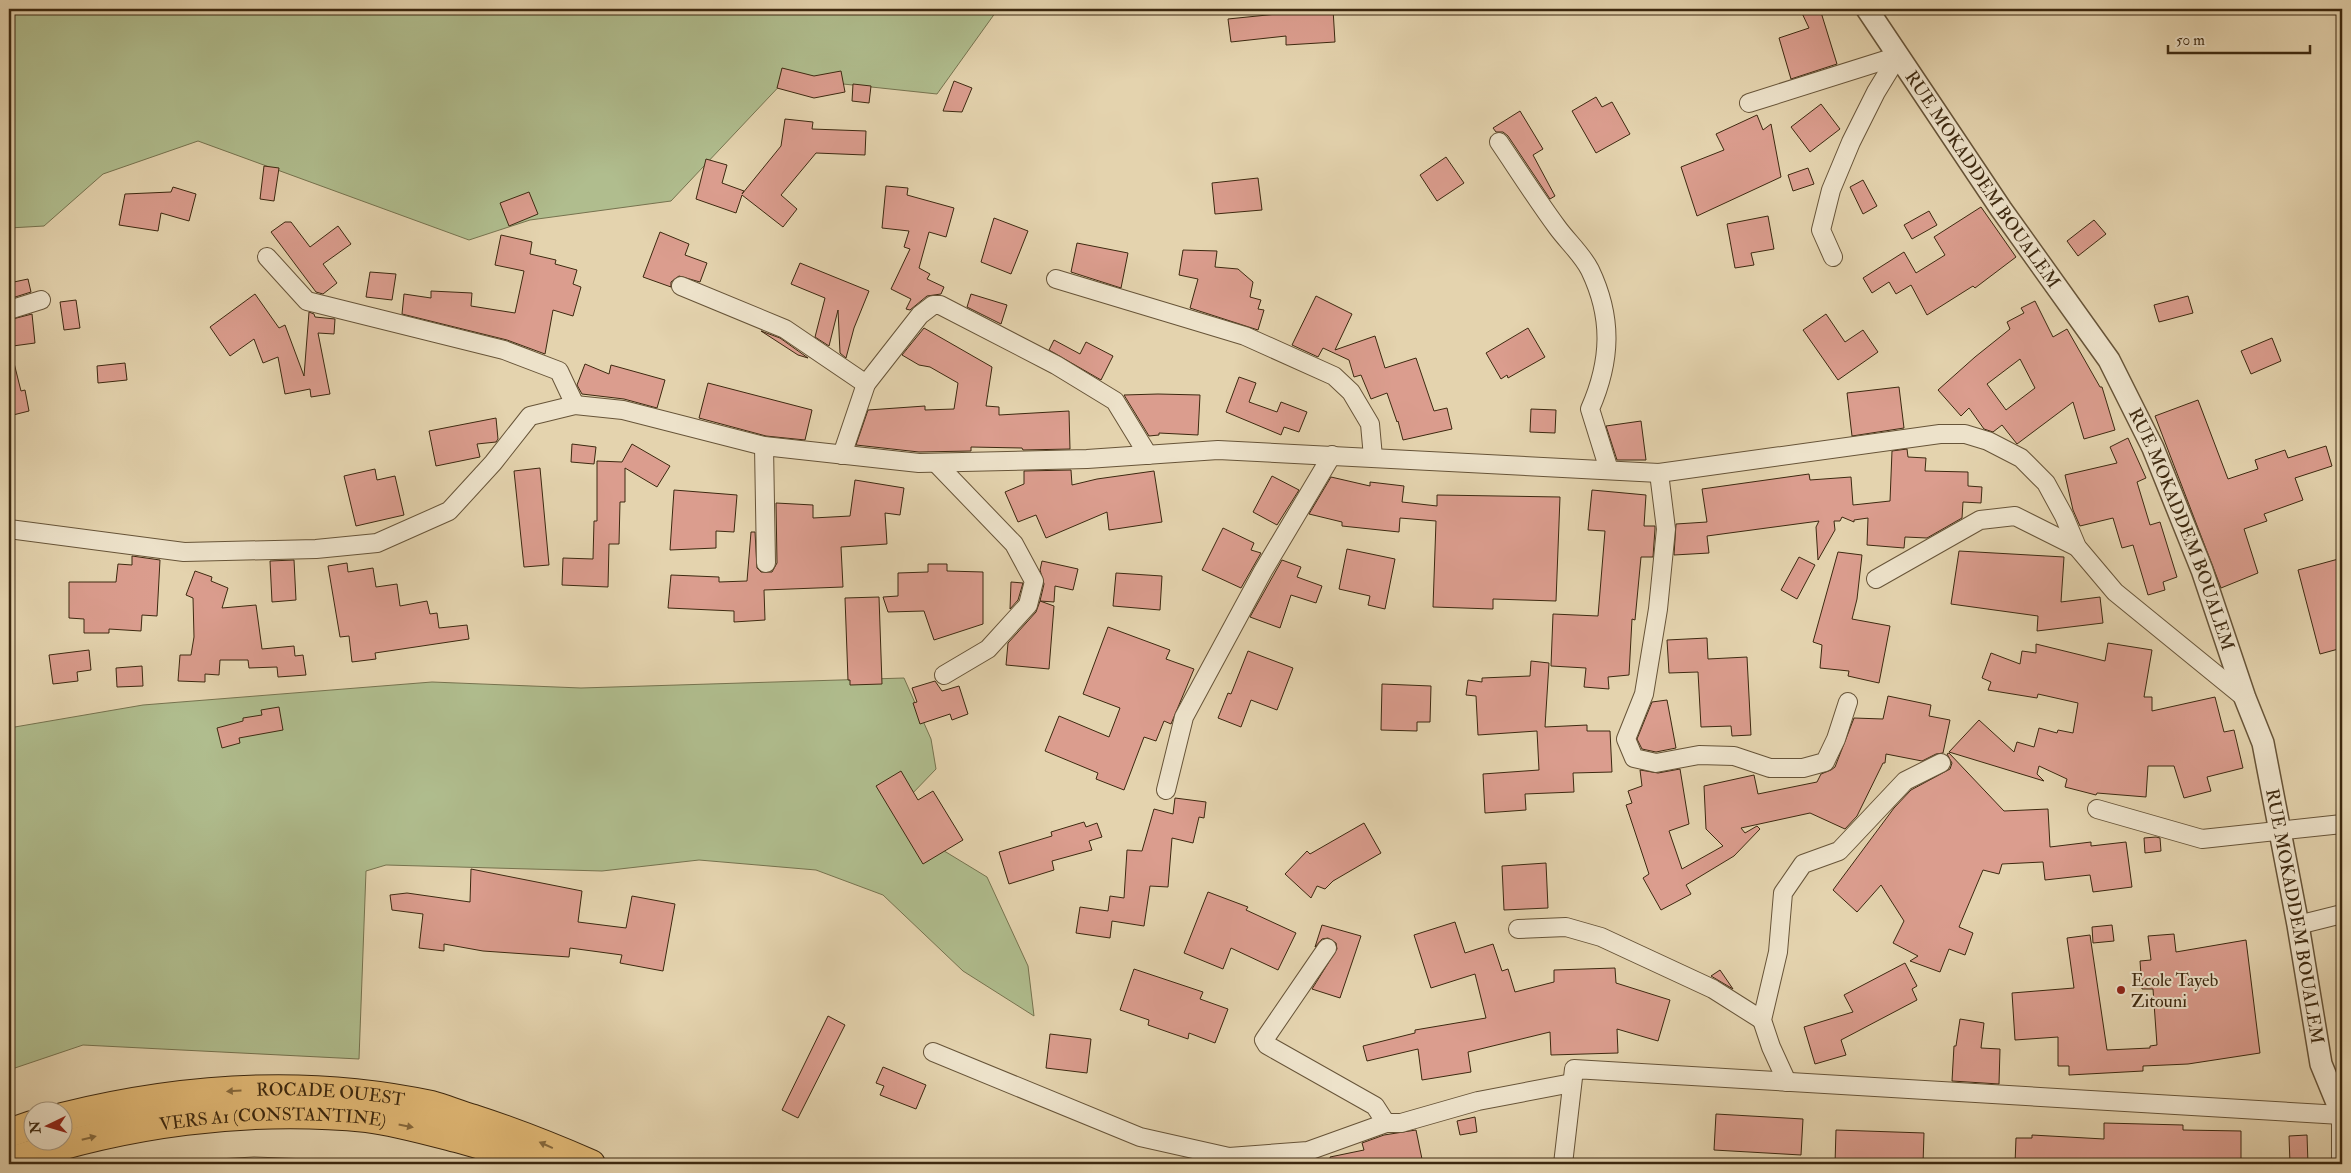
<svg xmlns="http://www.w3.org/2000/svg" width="2351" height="1173" viewBox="0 0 2351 1173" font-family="'IM FELL Double Pica',serif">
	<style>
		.green { fill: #b0bd8e; stroke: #76734f }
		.building { fill: #db9d8e; stroke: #3d2910; fill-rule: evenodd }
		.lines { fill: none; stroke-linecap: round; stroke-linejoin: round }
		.service-casing { stroke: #675438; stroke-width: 11 }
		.minor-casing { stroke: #675438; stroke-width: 20 }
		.tertiary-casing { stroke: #675438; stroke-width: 24 }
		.trunk-casing { stroke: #3d2910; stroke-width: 30 }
		.service { stroke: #ede2ca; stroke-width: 9 }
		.minor { stroke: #ede2ca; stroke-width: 18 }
		.tertiary { stroke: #ede2ca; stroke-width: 21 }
		.trunk { stroke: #e2ba77; stroke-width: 28 }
		.oneway { fill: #876a3e }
		.poi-dot { fill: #8f2418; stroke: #ede2ca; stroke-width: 2 }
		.labels { text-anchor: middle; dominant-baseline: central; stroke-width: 4; stroke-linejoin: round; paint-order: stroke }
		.street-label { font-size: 18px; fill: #3d2910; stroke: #ede2ca }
		.poi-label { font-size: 18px; fill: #3d2910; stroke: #ede2ca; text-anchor: start }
	</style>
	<rect width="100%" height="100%" fill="#e4d3ae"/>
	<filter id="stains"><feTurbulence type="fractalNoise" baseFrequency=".004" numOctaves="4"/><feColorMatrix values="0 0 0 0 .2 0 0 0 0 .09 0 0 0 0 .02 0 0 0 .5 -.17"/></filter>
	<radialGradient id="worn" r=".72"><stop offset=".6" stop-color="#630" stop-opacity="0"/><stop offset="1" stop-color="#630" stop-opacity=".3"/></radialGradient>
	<g class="green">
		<polygon points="9,9 998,9 937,94 787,78 671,201 530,220 469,240 198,141 103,174 44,226 9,228"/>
		<polygon points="904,678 931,739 936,769 910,796 936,846 987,877 1028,966 1034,1016 963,971 883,895 816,870 699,860 602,871 386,865 366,871 359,1059 83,1045 9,1070 9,728 143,705 432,682 581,688"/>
	</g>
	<g class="building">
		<polygon points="1277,9 1333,9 1335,42 1286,45 1286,36 1231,42 1228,19 1277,14"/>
		<polygon points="1800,9 1820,9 1837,64 1791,79 1779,38 1809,28"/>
		<polygon points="782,68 814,76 841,71 845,92 814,98 777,88"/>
		<polygon points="954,81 972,88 962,112 943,111"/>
		<polygon points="853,84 871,86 869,103 852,101"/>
		<polygon points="1596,97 1602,107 1612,102 1630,134 1596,153 1572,111"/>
		<polygon points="1821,104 1840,129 1810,152 1791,127"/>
		<polygon points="1520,111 1543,149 1533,155 1555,196 1550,199 1508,136 1503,132 1496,132 1493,128"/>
		<polygon points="1757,115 1763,130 1771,124 1781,177 1697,216 1681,167 1724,150 1716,134"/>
		<polygon points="785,119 813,122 812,129 866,131 865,155 816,153 781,195 797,209 783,227 742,195 736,213 696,199 706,159 727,165 722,183 744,191 742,194 781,146"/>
		<polygon points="1446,157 1464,183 1437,201 1420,175"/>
		<polygon points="264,166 279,168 274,201 260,199"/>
		<polygon points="1808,168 1814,184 1793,191 1788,175"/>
		<polygon points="1258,178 1262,210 1215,214 1212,183"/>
		<polygon points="1863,180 1877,206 1863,214 1850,187"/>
		<polygon points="886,186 908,188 907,195 954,208 946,237 929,232 919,268 930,274 927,279 944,287 941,294 927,296 910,310 906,309 911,299 891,289 910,249 904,247 909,231 882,228"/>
		<polygon points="173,187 196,194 189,221 161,213 158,231 119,225 125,194 171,192"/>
		<polygon points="529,192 538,214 509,226 500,203"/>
		<polygon points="1981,207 2016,257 1975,288 1973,286 1927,315 1911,285 1896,294 1889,282 1872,293 1863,278 1904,252 1916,273 1945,255 1934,237"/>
		<polygon points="1929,211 1937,225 1912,239 1904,225"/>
		<polygon points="1768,216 1774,249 1751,253 1754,265 1735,268 1727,224"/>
		<polygon points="994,218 1028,231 1011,274 981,262"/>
		<polygon points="2094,220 2106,234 2078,256 2067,241"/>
		<polygon points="285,222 291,222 310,247 338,226 351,244 323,264 337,283 323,294 316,292 271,232"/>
		<polygon points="660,232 689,244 685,255 707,263 700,282 679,276 671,282 671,287 643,277"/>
		<polygon points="501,235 532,242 530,254 556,260 555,264 577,270 573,284 581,287 573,316 553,310 545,354 507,340 402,314 404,294 431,298 431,291 472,293 471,306 515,313 524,271 495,265"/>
		<polygon points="1077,243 1128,253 1121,288 1071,272"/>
		<polygon points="1183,250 1217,251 1215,267 1238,269 1253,282 1250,297 1261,300 1258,309 1264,310 1258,330 1190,308 1198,279 1179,275"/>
		<polygon points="800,263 869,291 854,328 846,358 840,353 838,310 829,346 815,337 825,298 791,284"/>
		<polygon points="370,272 396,274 392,300 366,297"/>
		<polygon points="28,279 31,292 9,299 9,283"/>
		<polygon points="255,294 279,328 285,325 304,376 309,312 314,314 315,317 335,319 334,334 318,333 330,394 311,397 310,389 285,394 278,357 263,363 254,339 230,356 210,327"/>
		<polygon points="971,294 1007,305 1001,324 967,307"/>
		<polygon points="1316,296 1352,314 1335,350 1375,336 1385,368 1416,358 1434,411 1447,408 1452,429 1403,440 1398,421 1397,422 1387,393 1371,399 1361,375 1354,377 1349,360 1323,348 1318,357 1292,345"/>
		<polygon points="2188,296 2193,313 2159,322 2154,305"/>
		<polygon points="76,300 80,328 64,330 60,302"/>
		<path d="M2035,301L2053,337L2067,329L2100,387H2102L2115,430L2084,439L2073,402L2017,444L2002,425L1993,432L1984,429L1969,408L1961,416L1938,390L1975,357L2010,329L2007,322L2024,313L2021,308ZM2020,359L2035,388L2006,410L1987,384Z"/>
		<polygon points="32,314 35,343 13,346 9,320"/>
		<polygon points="1826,314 1845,342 1863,330 1878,352 1838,380 1803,330"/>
		<polygon points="924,328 992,367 986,406 999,407 999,415 1069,411 1070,449 1023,450 1022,448 971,447 971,451 919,452 856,445 868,410 925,406 925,410 954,409 958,383 930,367 919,365 902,355"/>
		<polygon points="1528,328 1545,357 1508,378 1507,375 1501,379 1486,353"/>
		<polygon points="761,331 780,338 808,358 798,355"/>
		<polygon points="2272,338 2281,361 2251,374 2241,351"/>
		<polygon points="1054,340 1080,354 1086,342 1113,356 1101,380 1049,350"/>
		<polygon points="9,363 14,363 21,391 25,390 29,411 9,416"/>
		<polygon points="125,363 127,380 98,383 97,366"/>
		<polygon points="585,364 609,374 611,365 665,380 657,408 624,399 582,394 577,385"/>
		<polygon points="1239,377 1256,383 1249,402 1277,412 1281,402 1307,412 1299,432 1284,427 1281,435 1226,412"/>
		<polygon points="708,383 812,410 805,440 766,436 699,418"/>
		<polygon points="1899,387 1904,428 1852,436 1847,393"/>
		<polygon points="1158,394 1200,395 1198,435 1159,433 1159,435 1149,436 1124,395"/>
		<polygon points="2198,400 2228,479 2258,469 2255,460 2285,450 2288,458 2326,446 2332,466 2295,478 2303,500 2264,514 2267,521 2244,529 2258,573 2221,588 2155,416"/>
		<polygon points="1531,409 1556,410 1555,433 1530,432"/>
		<polygon points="496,418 498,439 496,442 477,444 480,457 436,466 429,431"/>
		<polygon points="1641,421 1646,460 1617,460 1606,426"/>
		<polygon points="2128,438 2146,478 2137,482 2150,525 2160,522 2177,577 2163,582 2165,590 2148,595 2133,545 2122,548 2113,518 2080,526 2073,510 2065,475 2117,463 2110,447"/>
		<polygon points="572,444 596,447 594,464 571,462"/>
		<polygon points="632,444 670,466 657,487 625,468 625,502 620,502 619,544 609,544 608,587 562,585 563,558 593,559 594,521 597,521 597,461 622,462"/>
		<polygon points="1907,449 1908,457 1926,458 1925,471 1968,472 1968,486 1982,487 1981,503 1963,502 1962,518 1927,538 1905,537 1904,548 1867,545 1868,518 1854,520 1854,522 1842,517 1840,521 1834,521 1835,530 1818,560 1816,527 1819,521 1707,536 1709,553 1674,555 1676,524 1707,522 1702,489 1809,474 1810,480 1851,477 1853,505 1890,501 1892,451"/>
		<polygon points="540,468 549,565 524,567 514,471"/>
		<polygon points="375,469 377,480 395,476 404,515 356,526 344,476"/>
		<polygon points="1071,470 1072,485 1097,479 1154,471 1162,522 1109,530 1107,512 1046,538 1036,515 1018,522 1005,492 1024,484 1024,471"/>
		<polygon points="1272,476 1299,490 1277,525 1253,512"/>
		<polygon points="1331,477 1370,486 1370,482 1404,486 1402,502 1437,506 1437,495 1560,497 1556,601 1493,599 1493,609 1433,607 1436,521 1400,518 1399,532 1342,526 1342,522 1309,514"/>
		<polygon points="855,480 904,488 900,515 885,513 887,544 841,547 843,587 764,590 765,620 734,622 734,611 668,608 671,575 719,577 719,582 747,581 751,532 755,532 757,568 761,572 772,572 777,563 776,503 813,505 813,518 850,516"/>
		<polygon points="674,490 737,495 734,532 716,531 716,548 670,550"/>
		<polygon points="1592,490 1646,495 1644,526 1655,526 1655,529 1653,557 1641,557 1635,620 1632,619 1629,675 1608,677 1609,689 1584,687 1586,668 1551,666 1553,614 1598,616 1605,531 1588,530"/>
		<polygon points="1223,528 1254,543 1251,550 1261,553 1241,588 1202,570"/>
		<polygon points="1347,549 1395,559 1385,609 1368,605 1370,596 1339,589"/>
		<polygon points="1959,551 2064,557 2061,602 2100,597 2103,623 2037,631 2038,616 1951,604"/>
		<polygon points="1838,552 1862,555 1857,599 1852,619 1890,626 1879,683 1848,676 1849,671 1820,668 1822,645 1813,642"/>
		<polygon points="132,556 160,560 157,616 142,615 141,631 109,629 109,633 84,633 84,619 69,618 69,582 116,582 118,564 132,565"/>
		<polygon points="1799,557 1815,565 1797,599 1781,590"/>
		<polygon points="2342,558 2342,648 2320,654 2298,570"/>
		<polygon points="294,560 296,600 272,602 270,561"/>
		<polygon points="1282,560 1301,567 1297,577 1322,586 1316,603 1291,595 1280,628 1250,617"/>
		<polygon points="1042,561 1078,569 1073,590 1055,586 1054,602 1040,601 1044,584 1040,570"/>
		<polygon points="347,563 348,572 373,568 376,587 397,584 400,606 427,601 430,614 437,613 439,628 467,625 469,639 375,653 376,659 352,662 349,636 340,637 328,566"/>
		<polygon points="928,564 947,564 947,571 983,572 983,624 934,640 924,611 888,612 883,597 898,596 898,573 928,572"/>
		<polygon points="195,571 212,577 211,581 228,588 222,608 256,605 262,649 294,646 295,656 303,655 306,675 278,677 277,667 249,668 248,660 220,660 219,675 205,674 205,682 178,681 180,655 191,655 194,637 193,598 186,595"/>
		<polygon points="1116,573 1162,576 1160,610 1113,606"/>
		<polygon points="1011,582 1023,583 1018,600 1010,609"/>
		<polygon points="879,597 882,684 850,685 850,680 848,680 845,598"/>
		<polygon points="1040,601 1054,606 1049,669 1006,665 1008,643 1036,612"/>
		<polygon points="1108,627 1170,650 1166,659 1194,669 1171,724 1164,721 1156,741 1144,737 1124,790 1096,779 1098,773 1045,751 1059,716 1109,737 1120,708 1083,694"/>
		<polygon points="1707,638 1708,659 1747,657 1751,735 1732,736 1731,726 1701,727 1698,672 1669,673 1667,640"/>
		<polygon points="2108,643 2152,650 2144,697 2152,697 2152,711 2215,697 2224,732 2234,730 2243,768 2207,777 2211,791 2184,798 2174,766 2148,766 2146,797 2097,793 2096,795 2065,787 2067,779 2039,766 2037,774 2044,781 1949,752 1979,720 2014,752 2017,742 2034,747 2039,728 2057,733 2058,730 2073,733 2078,703 2038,694 2037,698 1988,690 1991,682 1982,678 1991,653 2020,664 2022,651 2036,653 2036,644 2105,661"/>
		<polygon points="89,650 91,670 77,672 78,681 53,684 49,655"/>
		<polygon points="1248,651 1293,668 1277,710 1251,700 1241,727 1218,718 1228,693 1231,694"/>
		<polygon points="1531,661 1549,663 1545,727 1587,725 1587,731 1610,731 1612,772 1573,773 1574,792 1525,794 1526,810 1485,813 1483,774 1539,770 1537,731 1478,735 1476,696 1466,695 1468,680 1482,682 1482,678 1530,676"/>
		<polygon points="142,666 143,686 117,687 116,668"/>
		<polygon points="935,681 942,691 959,686 968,714 952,720 950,714 920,724 913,703 917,702 912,688"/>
		<polygon points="1382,684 1431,686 1430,722 1417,722 1417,731 1381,730"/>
		<polygon points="1888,696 1931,705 1929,716 1950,720 1943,753 1936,754 1922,761 1886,754 1885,763 1883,763 1857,816 1845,829 1810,813 1741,828 1745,833 1757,826 1760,829 1734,856 1686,885 1691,894 1661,910 1643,878 1649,874 1626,805 1632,803 1628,791 1642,786 1640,770 1658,773 1680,769 1689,824 1669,831 1682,869 1723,846 1706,829 1704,786 1754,775 1758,794 1817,782 1821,774 1831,770 1835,767 1854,718 1883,719"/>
		<polygon points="1667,700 1676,748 1656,752 1642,749 1637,739 1652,702"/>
		<polygon points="279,707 283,730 239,738 240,743 222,748 217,728 243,721 243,718 262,715 261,710"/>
		<polygon points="1949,753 2004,811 2048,809 2050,847 2091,842 2091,846 2126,842 2132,887 2093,892 2090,875 2045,880 2043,862 2002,864 1999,874 1983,870 1959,927 1973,933 1965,955 1949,949 1940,972 1910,961 1918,956 1893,943 1904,921 1881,885 1857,912 1833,890 1894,808 1911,790 1950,769 1952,763 1947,754"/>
		<polygon points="901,771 918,800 933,791 963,840 923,864 876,786"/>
		<polygon points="1175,798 1206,802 1204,818 1199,817 1193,843 1172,838 1168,887 1150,886 1144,926 1112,921 1110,938 1076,933 1080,907 1108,911 1110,896 1124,898 1127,850 1142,851 1154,809 1173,814"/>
		<polygon points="1084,822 1086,827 1097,823 1102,837 1089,841 1092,850 1052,861 1054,870 1009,884 999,852 1052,836 1051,832"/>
		<polygon points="1364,823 1381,853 1333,881 1325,889 1317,886 1311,898 1285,874 1307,851 1310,854"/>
		<polygon points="2156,837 2160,838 2161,851 2145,853 2144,838"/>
		<polygon points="1546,863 1548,908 1504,910 1502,866"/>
		<polygon points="471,869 582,891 578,922 626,928 632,896 675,904 663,971 620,963 622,955 570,948 569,957 483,951 444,944 444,951 419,948 423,914 392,910 390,895 407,893 470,902"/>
		<polygon points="1208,892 1248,907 1246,910 1296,933 1278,970 1231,948 1223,969 1184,953"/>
		<polygon points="1455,922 1465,953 1493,944 1502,971 1508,969 1515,992 1554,982 1554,970 1615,968 1616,983 1670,1000 1658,1041 1617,1029 1618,1053 1551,1055 1550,1032 1468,1052 1471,1072 1422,1080 1418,1049 1367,1061 1363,1046 1415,1033 1415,1030 1486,1018 1475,974 1431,988 1414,935"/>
		<polygon points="1322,925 1361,936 1340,998 1312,989 1337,949 1336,943 1328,938 1322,939 1315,947"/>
		<polygon points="2112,925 2114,941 2093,943 2092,927"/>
		<polygon points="2174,934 2176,952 2246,940 2260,1053 2188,1064 2143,1066 2143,1071 2069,1075 2069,1066 2058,1066 2058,1037 2015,1040 2012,993 2074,988 2067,938 2090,935 2107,1050 2150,1048 2150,1046 2157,1045 2153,989 2142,989 2140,961 2151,960 2148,936"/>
		<polygon points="1905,963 1917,986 1912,989 1917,1000 1841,1040 1846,1055 1815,1064 1804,1027 1853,1012 1844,995"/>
		<polygon points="1134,969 1203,992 1200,999 1228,1009 1215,1043 1189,1033 1188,1039 1148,1025 1149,1020 1120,1010"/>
		<polygon points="1720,970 1733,989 1711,976"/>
		<polygon points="828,1016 845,1025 798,1118 782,1110"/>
		<polygon points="1960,1019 1984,1023 1981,1048 2000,1049 1999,1084 1952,1081 1954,1046 1956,1046"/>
		<polygon points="1050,1034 1091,1039 1087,1073 1046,1068"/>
		<polygon points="883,1067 926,1085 916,1109 880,1095 884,1086 876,1083"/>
		<polygon points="1716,1114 1803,1119 1801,1155 1714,1150"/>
		<polygon points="1475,1117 1477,1132 1460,1135 1457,1121"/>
		<polygon points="2104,1123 2183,1125 2183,1130 2241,1131 2241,1164 2015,1164 2016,1138 2032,1138 2032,1135 2104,1139"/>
		<polygon points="1416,1130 1422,1159 1394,1164 1331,1164 1330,1157 1364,1150 1362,1143 1384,1135"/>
		<polygon points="1836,1130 1924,1133 1923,1164 1835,1164"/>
		<polygon points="2307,1135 2308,1164 2290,1164 2289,1136"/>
	</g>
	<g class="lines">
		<defs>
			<polyline id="service" points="218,1164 254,1162 309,1164"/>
			<g id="minor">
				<polyline points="1749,103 1898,56"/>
				<path d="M1499,142C1518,170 1537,200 1557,227C1567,241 1582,254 1590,270C1613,318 1611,361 1590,409L1609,470"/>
				<polyline points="267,257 307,301 504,350 559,371 575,405"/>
				<polyline points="1833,257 1821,230 1831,190 1851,142 1876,92 1898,56"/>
				<polyline points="1056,279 1245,336 1334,376 1351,392 1370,424 1373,457"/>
				<polyline points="681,286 785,329 866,384"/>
				<polyline points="9,310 41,300"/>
				<polyline points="764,446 766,563"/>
				<polyline points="842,455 866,384 920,315 933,305 940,305 1056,365 1115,401 1148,455"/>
				<polyline points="936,463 1014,544 1034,581 1028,605 988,649 944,675"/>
				<polyline points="1659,473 1666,529 1658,609 1644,694 1626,739 1634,758 1656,763 1699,755 1734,756 1770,768 1803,768 1825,762 1836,739 1848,702"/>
				<polyline points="9,529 184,552 316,549 377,543 449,511 493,463 530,416 575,405 623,410 764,446 919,463 1087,459 1218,450 1659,473 1940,434 1965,434 1988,441 2021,458 2046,483 2064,516 2077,547 2115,592 2245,698"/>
				<polyline points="1876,579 1980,520 2015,516 2077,547"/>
				<polyline points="1166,790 1184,717 1263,571 1332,455"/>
				<polyline points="2097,809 2202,839 2342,824"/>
				<polyline points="2298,925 2342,914"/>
				<polyline points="1518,929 1566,927 1601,937 1713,989 1762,1020"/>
				<polyline points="1327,948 1264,1040 1267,1045 1375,1106 1386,1123"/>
				<polyline points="933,1052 1140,1137 1229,1157 1308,1151 1386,1123 1401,1123 1478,1101 1572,1083"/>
				<polyline points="1787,1082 1771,1047 1762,1020 1778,952 1783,893 1803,864 1839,851 1905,781 1941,763"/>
				<polyline points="1563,1164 1574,1069 2341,1115 2341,1164"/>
			</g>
			<g id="tertiary">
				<path id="s1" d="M1867,9L2001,209L2109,360L2153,448L2202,570L2245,698L2263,743L2298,925L2321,1064L2342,1115"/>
			</g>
			<g id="trunk">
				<path id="s2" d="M62,1117C183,1087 309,1079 431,1105C445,1109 460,1115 474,1119C514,1132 552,1147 591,1164"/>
				<polyline points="9,1133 32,1125"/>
				<path id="s3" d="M9,1162C122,1123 248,1106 367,1118C398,1122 429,1131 460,1139C485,1146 511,1154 535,1164"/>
			</g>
		</defs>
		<use href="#service" class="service-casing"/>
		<use href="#minor" class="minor-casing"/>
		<use href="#tertiary" class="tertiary-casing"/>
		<use href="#trunk" class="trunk-casing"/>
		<use href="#service" class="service"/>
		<use href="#minor" class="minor"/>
		<use href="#tertiary" class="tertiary"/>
		<use href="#trunk" class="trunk"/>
	</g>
	<defs><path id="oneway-solid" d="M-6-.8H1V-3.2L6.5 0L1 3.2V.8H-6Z" transform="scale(1.25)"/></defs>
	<g class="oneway">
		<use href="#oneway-solid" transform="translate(234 1091) rotate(177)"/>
		<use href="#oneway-solid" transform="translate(406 1126) rotate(11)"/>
		<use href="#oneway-solid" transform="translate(89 1138) rotate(-14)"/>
		<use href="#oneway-solid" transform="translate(546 1145) rotate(-156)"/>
	</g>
	<circle class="poi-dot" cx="2121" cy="990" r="5"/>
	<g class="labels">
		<g class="street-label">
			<text stroke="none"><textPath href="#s1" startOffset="206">RUE MOKADDEM BOUALEM</textPath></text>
			<text stroke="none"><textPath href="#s1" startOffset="611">RUE MOKADDEM BOUALEM</textPath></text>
			<text stroke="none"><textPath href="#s1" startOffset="1016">RUE MOKADDEM BOUALEM</textPath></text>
			<text stroke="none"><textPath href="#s2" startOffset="271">ROCADE OUEST</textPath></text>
			<text stroke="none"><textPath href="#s3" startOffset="269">VERS A1 (CONSTANTINE)</textPath></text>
		</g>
		<g class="poi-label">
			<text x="2131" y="980">Ecole Tayeb<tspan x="2131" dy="21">Zitouni</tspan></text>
		</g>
	</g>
	<rect width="2351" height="1173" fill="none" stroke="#e4d3ae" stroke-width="30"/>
	<rect x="10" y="10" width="2331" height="1153" fill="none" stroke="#3d2910" stroke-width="2.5"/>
	<rect x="15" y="15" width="2321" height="1143" fill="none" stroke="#3d2910"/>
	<g transform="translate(48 1126) rotate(265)"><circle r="24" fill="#ede2ca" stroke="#a79880"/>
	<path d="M0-4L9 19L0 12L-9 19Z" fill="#8f2418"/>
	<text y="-8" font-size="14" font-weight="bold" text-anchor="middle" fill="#3d2910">N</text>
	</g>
	<path d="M2168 45v8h142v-8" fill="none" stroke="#3d2910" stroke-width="2.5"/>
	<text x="2176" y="45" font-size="15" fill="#3d2910" stroke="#ede2ca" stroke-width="4" paint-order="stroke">50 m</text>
	<rect width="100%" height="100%" filter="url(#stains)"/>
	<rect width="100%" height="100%" fill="url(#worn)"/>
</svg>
